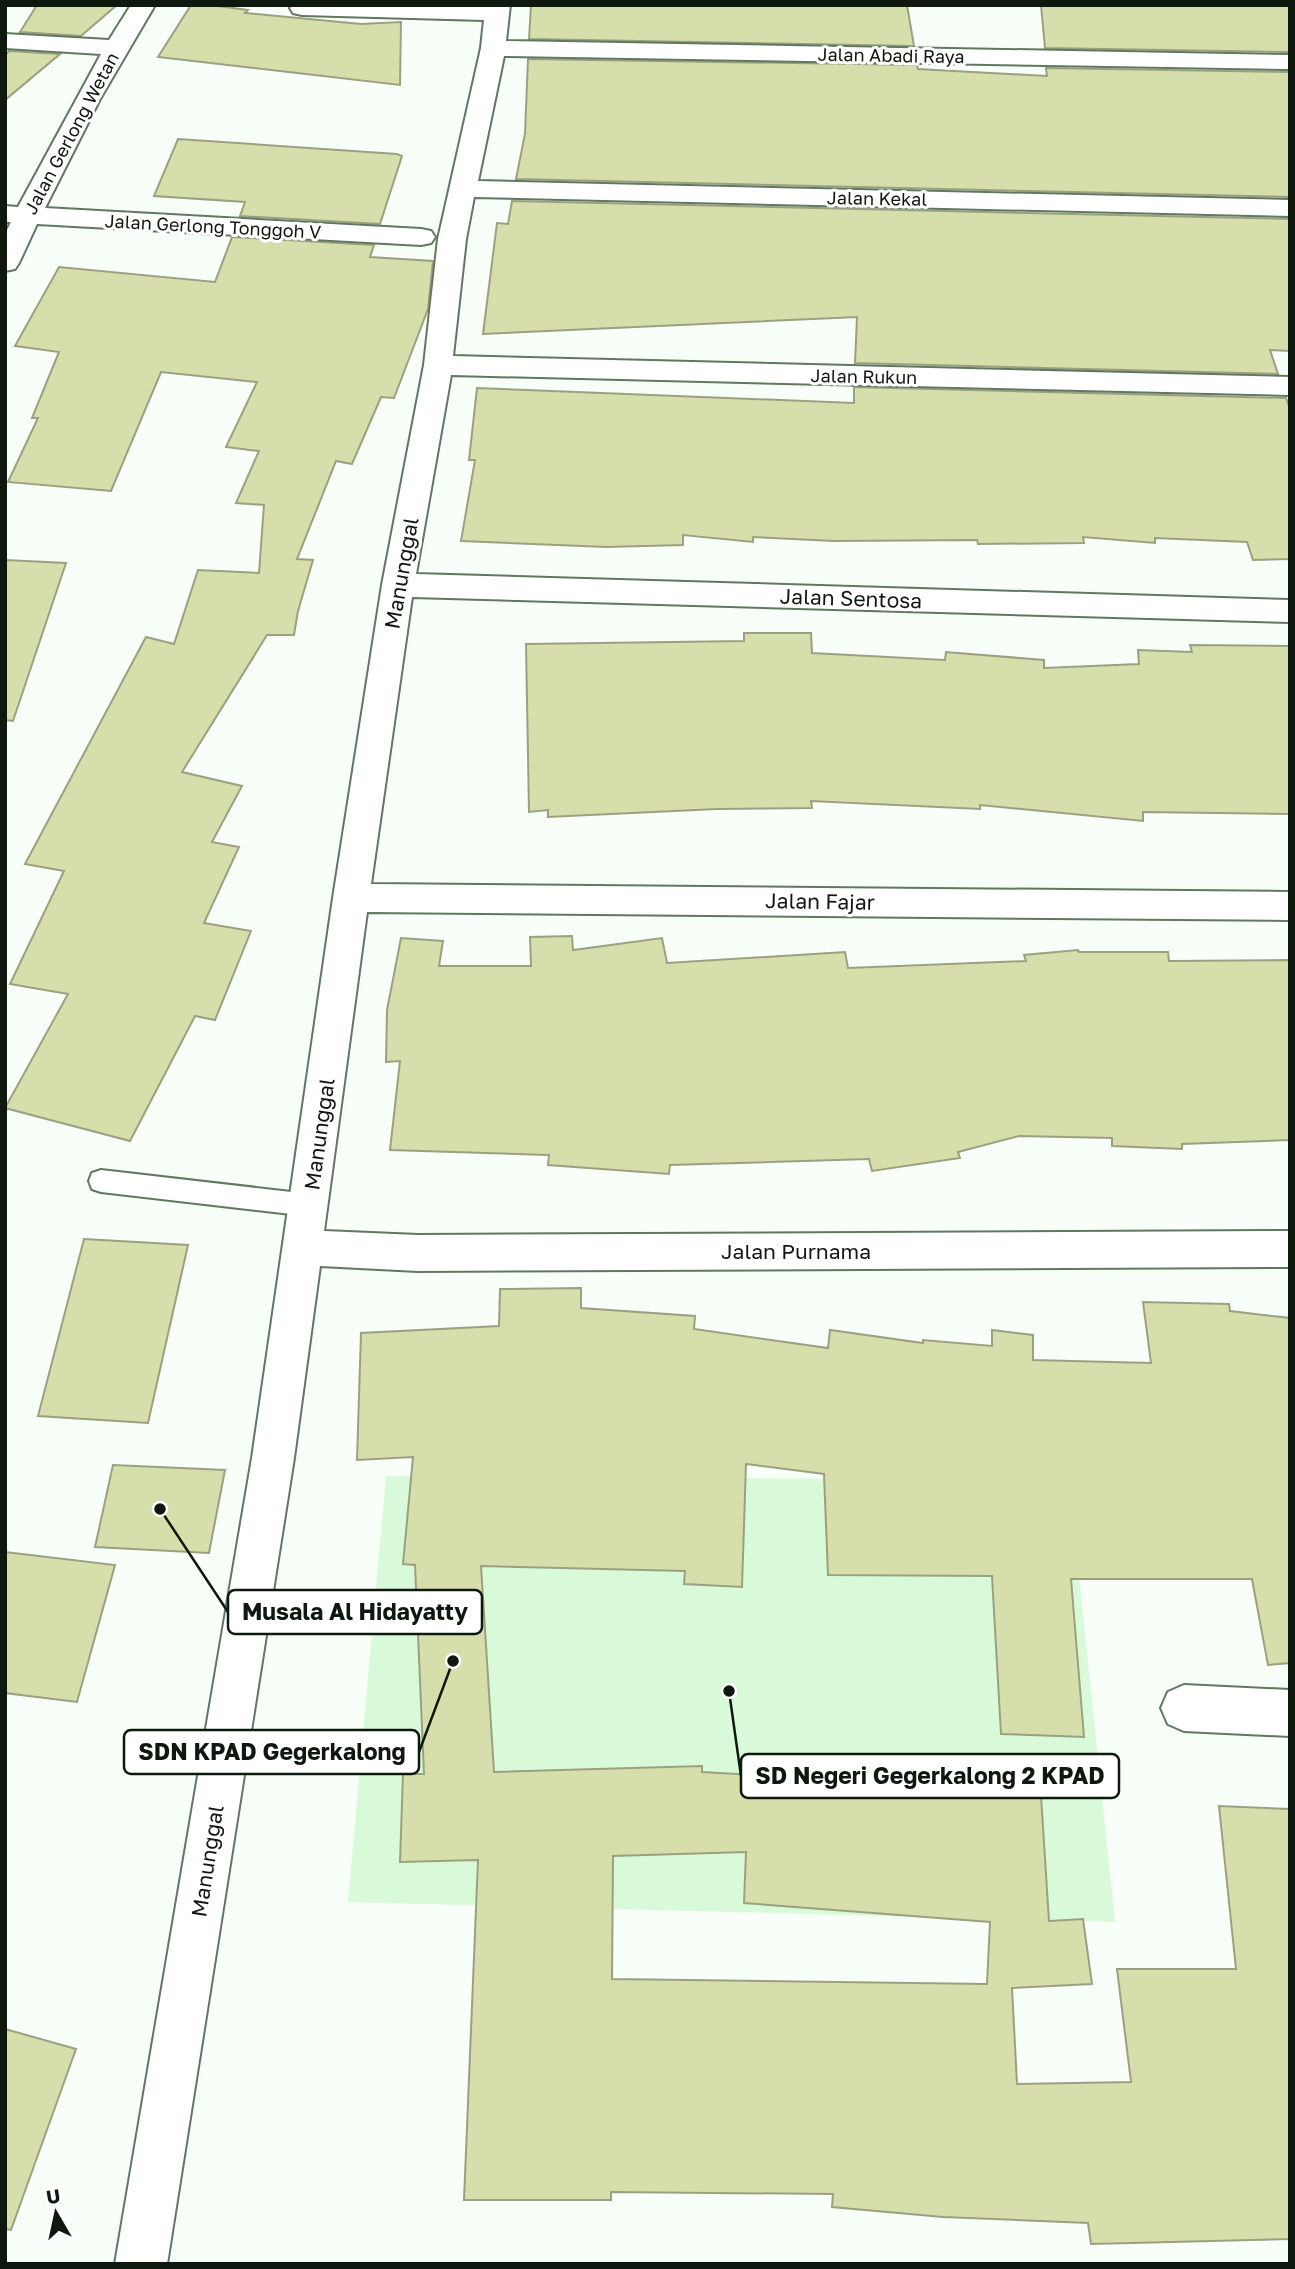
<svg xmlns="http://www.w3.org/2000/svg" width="1295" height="2269" viewBox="0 0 1295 2269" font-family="'Golos Text',sans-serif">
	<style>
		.built { fill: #d9fad9 }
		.building { fill: #d6deab; stroke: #9ba180; stroke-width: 2; fill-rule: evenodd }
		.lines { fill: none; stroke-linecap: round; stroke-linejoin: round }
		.service-casing { stroke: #607860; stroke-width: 4 }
		.minor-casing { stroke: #607860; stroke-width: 4 }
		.service { fill: #fff; fill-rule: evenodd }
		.minor { fill: #fff; fill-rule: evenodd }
		.labels { text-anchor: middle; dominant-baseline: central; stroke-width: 6; stroke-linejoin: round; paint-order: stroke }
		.far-street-label { font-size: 18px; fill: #0f180f; stroke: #fff }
		.street-label { font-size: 21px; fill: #0f180f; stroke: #fff }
		.leader { fill: none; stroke: #0f180f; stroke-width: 2.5 }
		.callout-dot { fill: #0f180f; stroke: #fff; stroke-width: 2.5 }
		.callout { fill: #fff; stroke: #0f180f; stroke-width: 2.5 }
		.callout-label { font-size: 23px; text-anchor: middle; font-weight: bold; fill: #0f180f }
	</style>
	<rect width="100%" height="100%" fill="#f8fef8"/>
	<polygon class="built" points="386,1476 1069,1480 1115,1922 348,1902"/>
	<g class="building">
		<polygon points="37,5 117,5 81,36 20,32"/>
		<polygon points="191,5 210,5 248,10 245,13 361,24 401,22 400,85 158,57"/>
		<polygon points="531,5 907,5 914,46 529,39"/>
		<polygon points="1041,5 1290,5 1290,52 1045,48"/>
		<polygon points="9,51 60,54 5,100 5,56"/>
		<polygon points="528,59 917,65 918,69 1047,76 1046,68 1290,72 1290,197 516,179 525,134"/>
		<polygon points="178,139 397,154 402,156 380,224 240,216 245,202 154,196"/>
		<polygon points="512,201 1290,219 1290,351 1270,350 1278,374 855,363 857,317 483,334 497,223 508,224"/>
		<polygon points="232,237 374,245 370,257 433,261 428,309 394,398 381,397 352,464 336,461 297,559 313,560 298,611 294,635 267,635 182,772 242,786 212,842 239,847 204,923 251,931 215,1020 195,1016 130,1141 5,1108 68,994 10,984 64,871 25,864 146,637 174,644 198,570 259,573 264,505 236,503 259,451 226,447 257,382 161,372 111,491 8,482 38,418 32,418 59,352 15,346 59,267 215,282"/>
		<polygon points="854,387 1286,398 1290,409 1290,559 1253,560 1247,542 1155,538 1155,543 1083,537 1084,543 978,544 977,540 834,541 753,537 753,542 683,535 683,545 606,547 461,541 475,460 469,460 477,388 854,403"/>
		<polygon points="5,560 66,563 13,721 5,720"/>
		<polygon points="744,633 811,633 812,653 945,660 946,652 1044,660 1044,668 1139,664 1138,650 1192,652 1190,645 1290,646 1290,814 1143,812 1143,821 980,805 980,809 811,801 812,808 717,809 548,817 548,810 529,812 526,644 744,641"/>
		<polygon points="572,936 573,950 662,938 667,963 845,952 848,968 1026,961 1024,955 1078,950 1079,952 1168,952 1169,961 1290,960 1290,1140 1182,1144 1182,1149 1112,1146 1112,1138 1019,1136 958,1152 960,1158 872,1171 869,1159 670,1165 669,1174 548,1165 549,1155 390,1150 400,1061 386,1062 387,1010 401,938 443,941 439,966 531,966 530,937"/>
		<polygon points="84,1239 188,1245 148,1423 38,1416"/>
		<path d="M581,1288V1308L695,1316L694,1329L828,1348L830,1330L923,1343V1340L992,1346V1330L1033,1335V1360L1151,1363L1143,1302L1229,1304L1230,1311L1290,1318V1663L1268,1665L1252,1579H1071L1084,1737L1001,1734L992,1576L828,1575L824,1474L746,1464L742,1587L684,1584L685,1571L481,1566L494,1772L702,1766V1772L877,1782L876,1773L1040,1780L1049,1921L1083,1919L1092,1984L1012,1988L1017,2084L1131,2082L1117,1969H1236L1219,1806L1290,1809V2239L1091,2244L1088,2223L943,2217L832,2207L833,2194L611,2192V2200H464L478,1860L400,1862L403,1774H424L415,1565L403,1564L413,1457L357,1460L361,1333L499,1326L500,1289ZM746,1852L744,1903L990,1922L987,1984L612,1979L613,1856Z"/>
		<polygon points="113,1465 225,1470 209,1553 95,1547"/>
		<polygon points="5,1552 115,1565 77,1702 5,1693"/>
		<polygon points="5,2029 76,2049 11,2230 5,2229"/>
	</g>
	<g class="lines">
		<defs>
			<polygon id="service" points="101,1170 309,1194 318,1197 322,1205 318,1213 309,1216 101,1192 92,1189 89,1181 92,1173"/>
			<g id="minor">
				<polygon points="131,5 155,5 100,99 45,208 421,229 431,231 435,237 431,243 421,245 37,224 19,263 15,269 5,271 5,234 11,222 5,222 5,206 18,207 101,54 5,48 5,34 109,40"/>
				<polygon points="292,5 510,5 506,41 1290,55 1290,69 504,56 478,181 1290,200 1290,216 474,197 466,239 453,356 1290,377 1290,395 451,375 416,574 1290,600 1290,622 412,597 371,884 1290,892 1290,920 367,912 324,1231 418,1235 1290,1231 1290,1267 418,1271 320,1266 294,1458 167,2264 115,2264 252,1458 333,898 382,585 424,365 438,239 481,48 484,20 302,15 293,13 290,8"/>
				<polygon points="1184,1685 1290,1690 1290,1736 1184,1731 1168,1724 1161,1708 1168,1692"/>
			</g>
		</defs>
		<use href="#service" class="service-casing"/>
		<use href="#minor" class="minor-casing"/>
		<use href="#service" class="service"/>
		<use href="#minor" class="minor"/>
	</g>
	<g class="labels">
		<g class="far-street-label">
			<text transform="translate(891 55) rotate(1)">Jalan Abadi Raya</text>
			<text transform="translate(71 133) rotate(-62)">Jalan Gerlong Wetan</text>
			<text transform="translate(877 198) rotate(1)">Jalan Kekal</text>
			<text transform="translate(213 226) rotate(3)">Jalan Gerlong Tonggoh V</text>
			<text transform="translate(864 376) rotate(1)">Jalan Rukun</text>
		</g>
		<g class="street-label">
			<text transform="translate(401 573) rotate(-80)">Manunggal</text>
			<text transform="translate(851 598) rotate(2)">Jalan Sentosa</text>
			<text transform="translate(820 901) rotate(1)">Jalan Fajar</text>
			<text transform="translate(319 1134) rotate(-82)">Manunggal</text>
			<text x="796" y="1251">Jalan Purnama</text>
			<text transform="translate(207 1861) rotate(-81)">Manunggal</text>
		</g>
	</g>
	<path class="leader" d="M160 1509L228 1612M453 1661L419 1752M729 1691L741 1776"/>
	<g class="callout-dot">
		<circle cx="160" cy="1509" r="7"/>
		<circle cx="453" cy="1661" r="7"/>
		<circle cx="729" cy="1691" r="7"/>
	</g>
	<g class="callout">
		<rect x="228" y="1590" width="254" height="44" rx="7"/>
		<rect x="124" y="1730" width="295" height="44" rx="7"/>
		<rect x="741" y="1754" width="378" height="44" rx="7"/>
	</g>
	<g class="callout-label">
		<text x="355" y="1620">Musala Al Hidayatty</text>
		<text x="272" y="1760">SDN KPAD Gegerkalong</text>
		<text x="930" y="1784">SD Negeri Gegerkalong 2 KPAD</text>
	</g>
	<rect width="1295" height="2269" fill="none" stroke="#0f180f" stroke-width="14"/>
	<g transform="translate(56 2213) rotate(351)" stroke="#ffffff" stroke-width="5" paint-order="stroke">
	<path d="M0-5L12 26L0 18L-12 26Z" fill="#0f180f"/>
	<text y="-10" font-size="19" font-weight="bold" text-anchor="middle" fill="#0f180f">U</text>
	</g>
</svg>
